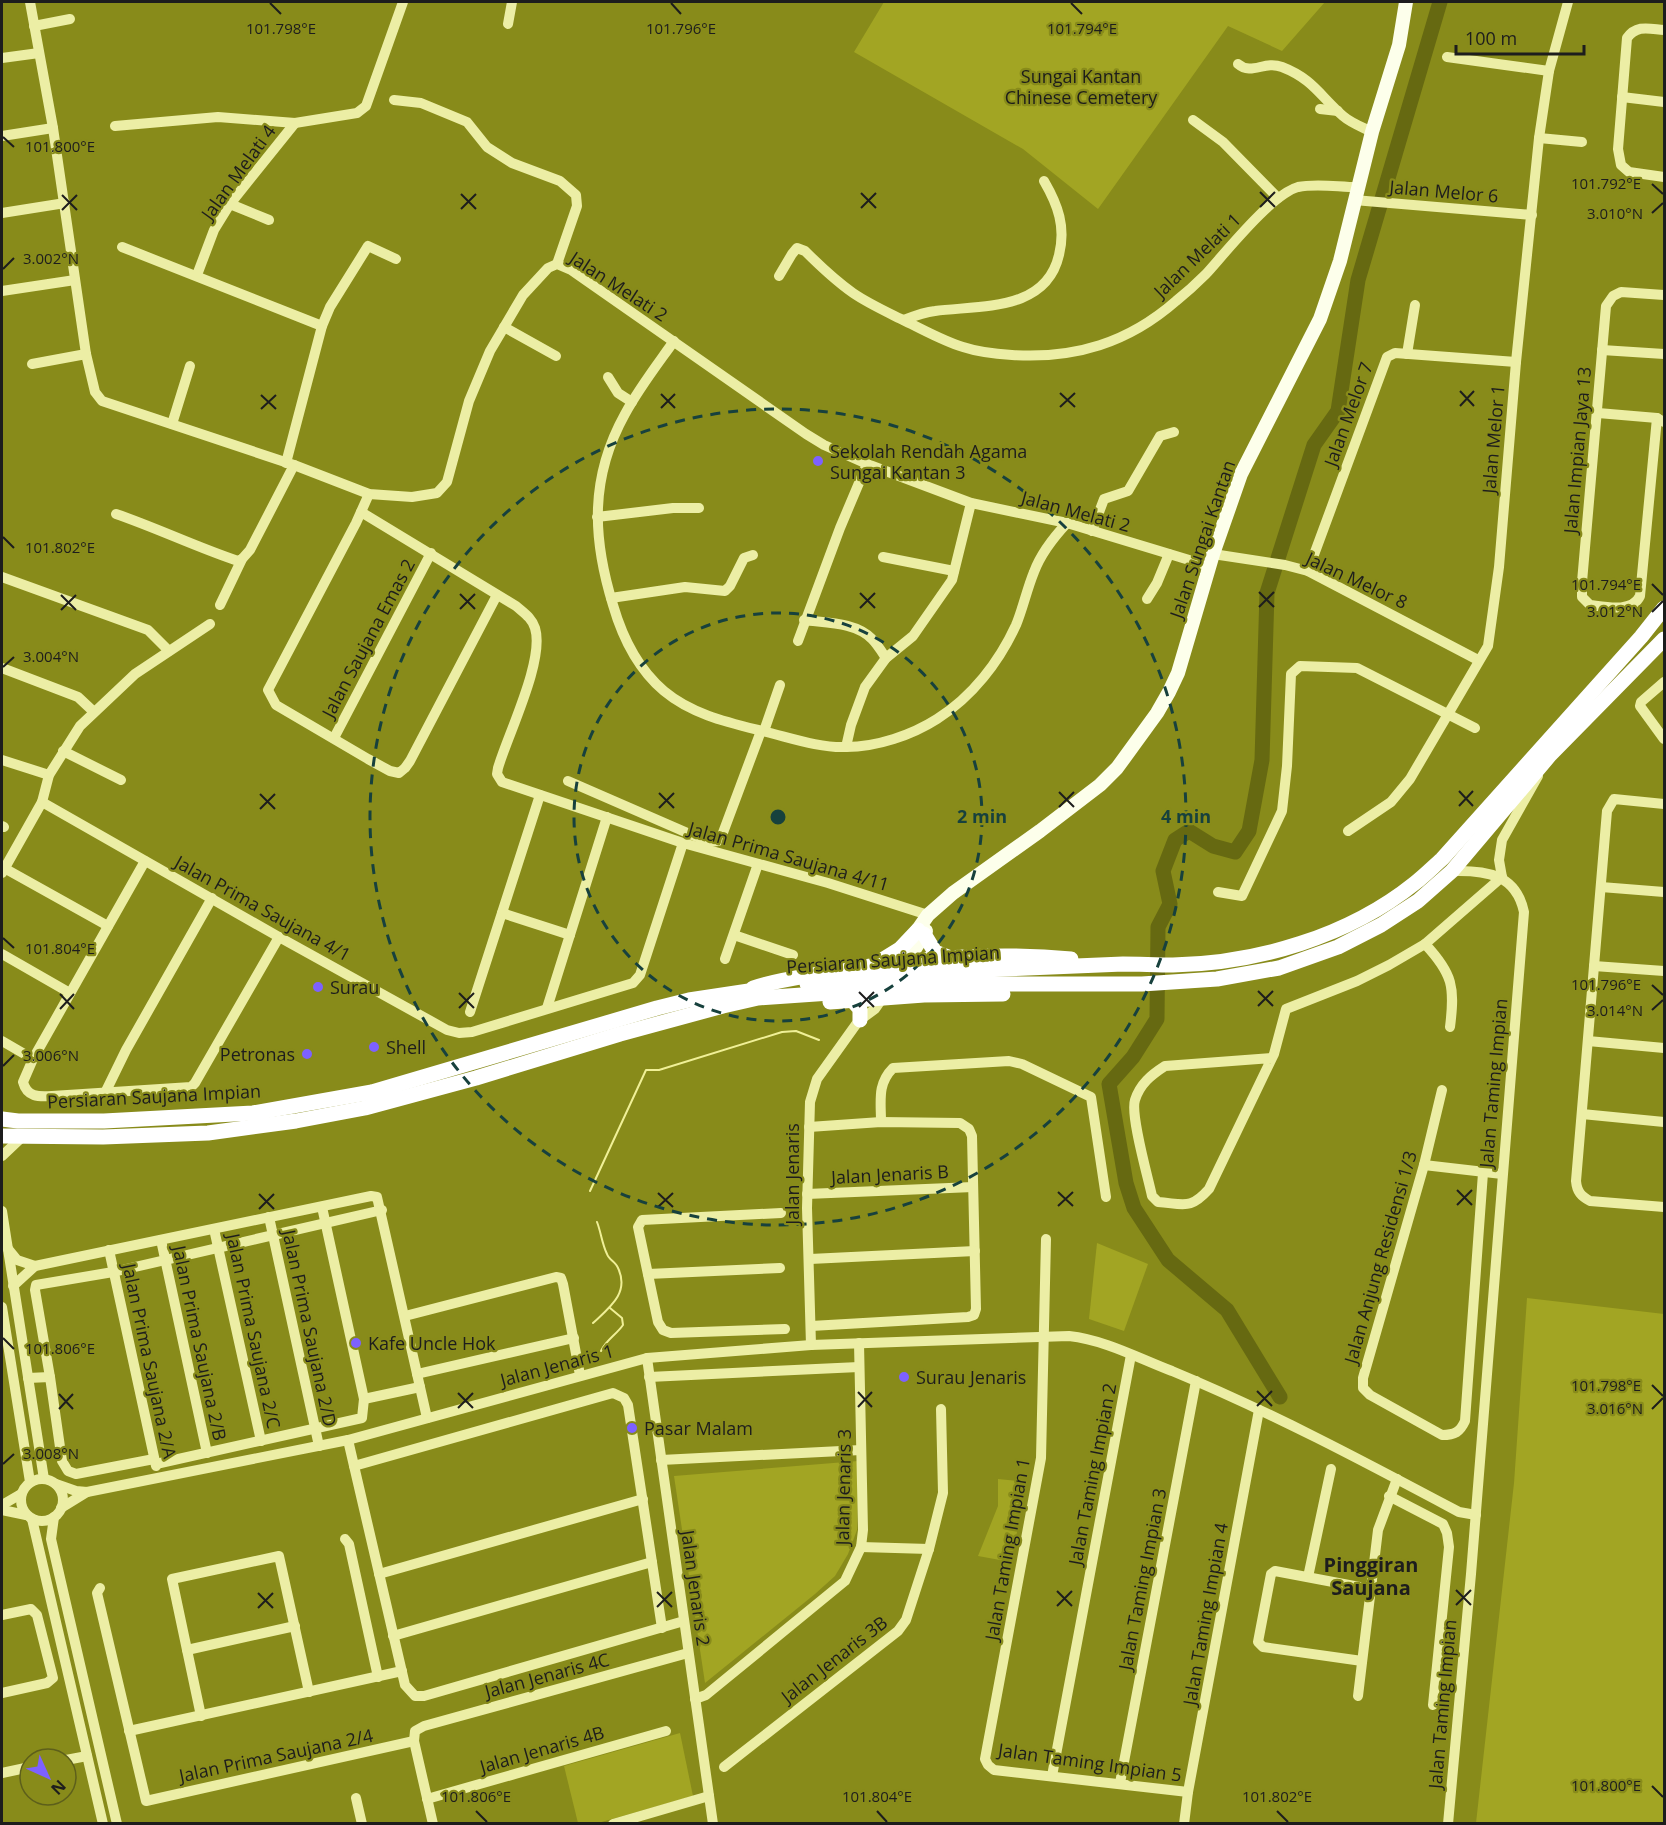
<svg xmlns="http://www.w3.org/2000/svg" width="1666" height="1825" viewBox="0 0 1666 1825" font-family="'Open Sans',sans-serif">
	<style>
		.green { fill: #a2a523 }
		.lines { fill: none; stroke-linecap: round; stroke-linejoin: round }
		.stream { stroke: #f0f097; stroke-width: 2 }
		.river { stroke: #666911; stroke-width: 15 }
		.minor { stroke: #eceea5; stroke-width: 10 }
		.major { stroke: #fdffeb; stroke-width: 14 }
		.highway { stroke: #fff; stroke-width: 15 }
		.highway-bridge { stroke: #fff; stroke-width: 15 }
		.ticks { fill: none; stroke: #1d1d1d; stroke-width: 2 }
		.ring { fill: none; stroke: #17413d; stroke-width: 3; stroke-dasharray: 10 8 }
		.poi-dot { fill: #7d61ff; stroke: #888b1a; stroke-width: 2 }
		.labels { text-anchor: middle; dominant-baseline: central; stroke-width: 4.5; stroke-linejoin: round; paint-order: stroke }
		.park-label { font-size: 18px; fill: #1d1d1a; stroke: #888b1a }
		.street-label { font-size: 18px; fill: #1d1d1d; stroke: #888b1a }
		.poi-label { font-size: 18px; fill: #1d1d1d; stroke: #888b1a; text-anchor: start }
		.neighbourhood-label { font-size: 20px; font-weight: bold; fill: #1d1d1d; stroke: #888b1a }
		.ticks-label { font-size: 15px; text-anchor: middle; fill: #1d1d1d; stroke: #888b1a; stroke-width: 4.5; stroke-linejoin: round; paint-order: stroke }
		.centre { fill: #17413d; stroke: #888b1a; stroke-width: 3 }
		.ring-label { font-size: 18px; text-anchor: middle; font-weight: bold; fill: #17413d; stroke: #888b1a; stroke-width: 4.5; stroke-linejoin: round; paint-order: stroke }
	</style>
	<rect width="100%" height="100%" fill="#888b1a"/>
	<g class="green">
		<polygon points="884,2 1325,2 1282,51 1228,26 1098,209 1023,149 854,52"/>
		<polygon points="1097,1243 1148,1264 1124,1331 1089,1319"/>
		<polygon points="1527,1298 1664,1314 1664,1823 1476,1823 1514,1483"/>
		<polygon points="858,1461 857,1530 848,1554 835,1576 815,1594 705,1683 674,1476"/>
		<polygon points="998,1479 1027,1482 1011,1562 978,1556 998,1506"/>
		<polygon points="680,1733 693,1796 598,1823 578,1823 564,1766"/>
	</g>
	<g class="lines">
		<g class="stream">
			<polyline points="590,1191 646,1070 659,1070 782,1032 796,1031 819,1040"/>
			<path d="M593,1323C609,1308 630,1293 618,1268C616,1262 609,1260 607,1254C602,1244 601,1232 597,1222"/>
			<path d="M601,1351C606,1340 616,1335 623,1325L622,1318L610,1308"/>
		</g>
		<polyline class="river" points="1280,1397 1227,1310 1168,1260 1134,1208 1126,1183 1109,1084 1133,1057 1157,1019 1158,927 1170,904 1163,871 1175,840 1189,831 1213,846 1235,852 1249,831 1262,760 1267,593 1314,445 1338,411 1358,280 1440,2"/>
		<g class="minor">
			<polyline points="30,2 53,128 86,354 95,392 102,401 294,465 369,494 412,497 437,493 447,482 469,401 490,351 523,295 548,268 557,264 571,270 806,434 824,445 867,464 971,503 1067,523 1209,566"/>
			<polyline points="508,24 512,2"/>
			<polyline points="34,26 70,19"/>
			<path d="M1664,30C1650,29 1637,24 1627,38L1618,149L1621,165L1629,172L1664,177"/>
			<polyline points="1447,57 1549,71"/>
			<polyline points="2,58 39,53"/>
			<path d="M1238,64C1252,76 1264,60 1282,67C1313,79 1320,96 1343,116C1351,123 1362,127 1372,132"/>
			<polyline points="1622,97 1664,102"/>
			<polyline points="394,100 421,103 467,122 487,147 512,163 560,181 576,195 577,206 557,264"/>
			<polyline points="1320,109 1338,111"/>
			<polyline points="1193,120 1223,142 1278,198"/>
			<polyline points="115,126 218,117 295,123 357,113 366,106 403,2"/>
			<polyline points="2,136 53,128"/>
			<polyline points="1539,138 1582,142"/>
			<polyline points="1354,200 1532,215"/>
			<polyline points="230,204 269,220"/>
			<polyline points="2,213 65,203"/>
			<polyline points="122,247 322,326"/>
			<polyline points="197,275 214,230 230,204 295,123"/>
			<path d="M779,276L792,254L797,248L805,251C820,266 836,281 853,293C869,304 887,312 905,321C924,330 943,341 963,347C978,352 996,354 1012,355C1075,359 1128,343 1176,301C1186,293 1197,283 1206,274C1226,252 1272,194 1298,187C1316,183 1339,187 1357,187"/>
			<polyline points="2,291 75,280"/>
			<path d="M904,320C914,316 924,312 935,311C980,305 1046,312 1059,255C1066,227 1058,205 1044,181"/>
			<polyline points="504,327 556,356"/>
			<path d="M674,341C657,365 639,388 625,414C590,477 592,537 613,605C622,636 638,669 664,691C695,717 736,724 774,734C797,740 823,748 846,747C877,747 912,735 937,719C972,697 999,662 1016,625C1023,608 1027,589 1034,572C1041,553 1053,538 1067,523"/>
			<polyline points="1602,350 1664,354"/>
			<polyline points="1407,354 1415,305"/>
			<polyline points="32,364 86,354"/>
			<polyline points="608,377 618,393 632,402"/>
			<polyline points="1598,413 1657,418 1664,422"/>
			<path d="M1657,418L1640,596C1632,613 1606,607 1590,605L1582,597V582L1606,306L1613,296L1621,292L1664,295"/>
			<polyline points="172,424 190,366"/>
			<polyline points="286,463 322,326 330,307 368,246 396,259"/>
			<polyline points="369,494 356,523 268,690 276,705 368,759 390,771 399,773 405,768 410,761 497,595"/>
			<path d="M361,512L516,606C524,613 532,618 535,628C545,660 508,734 498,768L497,774L502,782L683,843L828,883L928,915"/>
			<path d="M116,514C157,528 196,547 238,561L242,559"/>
			<polyline points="597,517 673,508 699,508"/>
			<polyline points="1092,531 1104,499 1128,491 1160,436 1174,432"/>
			<polyline points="1213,554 1285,565 1308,571 1478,660"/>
			<polyline points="883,557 954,571"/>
			<polyline points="1308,571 1387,357 1395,353 1516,362"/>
			<polyline points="2,577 148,630 169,651"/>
			<polyline points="611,598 685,587 725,591 730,586 744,558 753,555"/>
			<polyline points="1147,599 1157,583 1169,554"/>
			<polyline points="220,605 242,559 250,550 294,465"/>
			<path d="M804,620C826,623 856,622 872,639C877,644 882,652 886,658"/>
			<polyline points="798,641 840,528 867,464"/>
			<polyline points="2,668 78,697 94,712"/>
			<polyline points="1664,682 1641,702 1640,706 1664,739"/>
			<polyline points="764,731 780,685"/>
			<polyline points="334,738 431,553"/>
			<polyline points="846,747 851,725 865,687 886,658 913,636 952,580 971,503"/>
			<polyline points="63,751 121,780"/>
			<polyline points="2,760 49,775"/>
			<polyline points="568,781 699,838 709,842 718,841 721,838 761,731"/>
			<polyline points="42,802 279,937 447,1030 459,1033 472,1032 633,983 640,975 683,843"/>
			<path d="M1664,804L1614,799L1607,811L1576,1181C1577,1192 1581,1196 1590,1201L1664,1207"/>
			<polyline points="2,826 4,827"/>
			<polyline points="1348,831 1391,802 1410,779 1488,646 1499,567 1516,362 1539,138 1549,71 1568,2"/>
			<path d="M145,861L33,1059L23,1082C27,1097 38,1097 52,1096L191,1087L195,1083L279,937"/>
			<polyline points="4,868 108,926"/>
			<polyline points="2,873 42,802 49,775 80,726 135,674 210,624"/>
			<polyline points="1502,877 1499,860 1502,840 1538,776"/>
			<polyline points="1601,887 1664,892"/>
			<polyline points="1218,892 1242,896 1282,811 1287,766 1291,674 1300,666 1357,668 1475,728"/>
			<polyline points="502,913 570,935"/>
			<polyline points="734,935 793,955"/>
			<path d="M1425,944C1453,974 1455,987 1450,1027"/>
			<polyline points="2,954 70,993"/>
			<polyline points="725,959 758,864"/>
			<polyline points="1594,966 1664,971"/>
			<polyline points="547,1008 607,817"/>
			<polyline points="470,1012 540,795"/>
			<polyline points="860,1020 875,1009 882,999"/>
			<polyline points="2,1041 33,1059"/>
			<polyline points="1588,1041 1664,1048"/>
			<path d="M1272,1058L1165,1066C1151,1075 1140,1084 1135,1100C1130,1115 1148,1177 1152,1196L1158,1202C1185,1204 1190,1210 1209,1189L1272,1058L1274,1054L1286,1009L1357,981L1389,965L1425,944L1502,877"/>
			<path d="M1442,1090L1424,1165L1363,1378V1388L1370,1395L1442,1435C1455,1435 1460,1432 1465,1421L1483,1173"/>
			<polyline points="105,1093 126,1050 212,898"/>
			<polyline points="1582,1114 1664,1122"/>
			<path d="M881,1122C881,1101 877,1084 893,1068L1009,1061L1022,1064L1091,1097L1106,1197"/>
			<polyline points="809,1127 881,1122 960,1123 969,1129 972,1136 976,1309 974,1315 968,1317 811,1326"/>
			<polyline points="2,1156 21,1138"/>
			<polyline points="1424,1165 1502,1174"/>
			<polyline points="807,1194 973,1187"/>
			<polyline points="2,1211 44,1479"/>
			<polyline points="781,1213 642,1220 638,1227 658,1322 663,1330 671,1333 785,1329"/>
			<polyline points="269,1217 319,1446"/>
			<polyline points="214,1229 261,1441"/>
			<polyline points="1046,1239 1041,1458 985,1759 988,1765 994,1770 1188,1792"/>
			<polyline points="161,1240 207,1453"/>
			<polyline points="8,1249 17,1260 35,1266"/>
			<polyline points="109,1250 156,1466"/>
			<polyline points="810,1259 975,1251"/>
			<polyline points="648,1274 780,1268"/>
			<polyline points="13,1286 35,1266 371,1196 377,1197 427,1418"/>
			<polyline points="2,1307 30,1482"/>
			<polyline points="405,1316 556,1277 561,1278 563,1284 580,1375"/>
			<polyline points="811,1345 807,1208 810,1102 817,1079 862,1016"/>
			<polyline points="647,1358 713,1824"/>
			<polyline points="417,1374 574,1338"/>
			<polyline points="649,1377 859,1367"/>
			<polyline points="28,1378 50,1377"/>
			<polyline points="364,1399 420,1387"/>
			<polyline points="348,1440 405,1685 415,1696 424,1696 684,1621"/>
			<polyline points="154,1459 76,1474 68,1471 62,1461 50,1377 35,1290 36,1285 113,1272 382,1210"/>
			<polyline points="661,1460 861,1450"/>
			<polyline points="156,1464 362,1418 364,1399 322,1207"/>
			<polyline points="354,1466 613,1393 624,1398 628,1405 662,1628"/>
			<circle cx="42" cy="1500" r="21"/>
			<path d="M56,1484L76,1491L87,1492L348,1440L647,1358L811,1345L1069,1336C1105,1340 1138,1358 1172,1371C1271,1412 1365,1462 1459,1512L1476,1515"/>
			<polyline points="1389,1496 1443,1524 1447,1533 1449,1547 1433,1705"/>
			<polyline points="2,1505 21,1494"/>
			<polyline points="61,1508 87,1492"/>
			<polyline points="2,1510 26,1515"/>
			<polyline points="54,1517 51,1539 117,1824"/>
			<polyline points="32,1519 103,1824"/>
			<polyline points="345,1539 349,1544 378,1677"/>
			<polyline points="861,1547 929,1549"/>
			<polyline points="379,1574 643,1499"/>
			<polyline points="1308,1577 1331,1469"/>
			<polyline points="100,1588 97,1593 146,1801 414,1741"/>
			<polyline points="2,1615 31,1609 37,1615 53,1678 47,1683 2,1693"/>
			<polyline points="393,1636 652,1562"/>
			<polyline points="187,1650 295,1626"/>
			<polyline points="1362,1661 1263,1647 1258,1642 1271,1574 1275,1571 1370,1589"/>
			<polyline points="1358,1696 1378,1530 1397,1479"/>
			<polyline points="695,1699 706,1695 845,1581 861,1547 863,1530 859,1343"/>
			<polyline points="201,1716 172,1579 279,1556 309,1692"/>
			<polyline points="129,1731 402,1671"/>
			<polyline points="66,1760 87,1756"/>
			<polyline points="724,1767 898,1631 906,1620 929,1549 943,1493 941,1409"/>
			<polyline points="2,1773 30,1767"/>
			<polyline points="1052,1776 1131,1355"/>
			<polyline points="1120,1783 1196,1381"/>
			<polyline points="356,1798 362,1824"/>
			<polyline points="427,1799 666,1731"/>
			<polyline points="433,1824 414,1741 415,1731 424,1726 688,1653"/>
			<polyline points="613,1824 709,1796"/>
			<polyline points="1184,1824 1188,1792 1259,1410"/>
			<path d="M1448,1824L1471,1574L1524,912C1516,874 1486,870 1452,871"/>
		</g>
		<g class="major">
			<polyline points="912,938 928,915 953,893 1040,831 1100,785 1117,768 1157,713 1169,692 1178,673 1213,554 1241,474 1320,319 1340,261 1372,132 1399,45 1406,2"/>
			<polyline points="903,968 926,931"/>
		</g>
		<g class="highway">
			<polyline points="924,934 935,952 948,957"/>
			<polyline points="879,962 900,949 918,930"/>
			<path d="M959,971C1013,969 1068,966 1123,964C1139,964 1156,965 1173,965C1257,963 1348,937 1415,883C1424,876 1433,867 1442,859L1641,637L1664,608"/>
			<polyline points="807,984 844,981"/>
			<polyline points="959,984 1142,984 1217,979 1279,968 1338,947 1381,925 1418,901 1452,871 1550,755 1664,639"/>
			<path d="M753,988C776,980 801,977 825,973C906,959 989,951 1071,959"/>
			<polyline points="853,1001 860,1009 860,1020"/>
			<polyline points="830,1002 924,995 1003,994"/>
			<polyline points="2,1119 18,1121 104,1121 253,1113 372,1092 657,1008 689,1000 762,989"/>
			<polyline points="2,1136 103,1137 208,1133 296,1121 365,1108 476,1078 620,1034 723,1006 758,998 845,992"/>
		</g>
		<g class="highway-bridge">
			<polyline points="844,981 901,974 959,971"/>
			<polyline points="845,992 959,984"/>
		</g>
	</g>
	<path class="ticks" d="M270,3L281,14M671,3L681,14M1071,3L1082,14M3,137L14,147M1652,184L1663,194M1260,192L1275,207M861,193L876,208M461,194L476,209M62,195L77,210M1260,207L1275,192M861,208L876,193M461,209L476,194M62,210L77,195M1652,213L1663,203M3,269L14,258M1460,391L1474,406M1060,393L1075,407M661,394L675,408M261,395L276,409M1460,406L1474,391M1060,407L1075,393M661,408L675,394M261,409L276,395M3,537L14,548M1652,584L1663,595M1259,592L1274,607M860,593L875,608M460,594L475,609M61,595L76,610M1259,607L1274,592M860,608L875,593M460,609L475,594M61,610L76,595M1652,612L1663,601M3,667L14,657M1459,791L1473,806M1059,792L1074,807M659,793L674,808M260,794L275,809M1459,806L1473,791M1059,807L1074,792M659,808L674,793M260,809L275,794M3,938L14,948M1652,985L1663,995M1258,991L1273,1006M859,992L874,1007M459,993L474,1008M60,994L74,1009M1258,1006L1273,991M859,1007L874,992M459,1008L474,993M60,1009L74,994M1652,1010L1663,1000M3,1066L14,1055M1457,1190L1472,1205M1058,1192L1073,1206M658,1193L673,1207M259,1194L274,1209M1457,1205L1472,1190M1058,1206L1073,1192M658,1207L673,1193M259,1209L274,1194M3,1338L14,1349M1652,1385L1663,1396M1257,1391L1272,1406M858,1392L872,1407M458,1393L473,1408M59,1394L73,1409M1257,1406L1272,1391M858,1407L872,1392M458,1408L473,1393M59,1409L73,1394M1652,1409L1663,1398M3,1464L14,1454M1456,1590L1471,1605M1057,1591L1072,1606M657,1592L672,1607M258,1593L273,1608M1456,1605L1471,1590M1057,1606L1072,1591M657,1607L672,1592M258,1608L273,1593M1652,1786L1663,1797M476,1811L487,1822M877,1811L887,1822M1277,1811L1288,1822"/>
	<g class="ring">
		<circle cx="778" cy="817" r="204"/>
		<circle cx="778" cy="817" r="408"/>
	</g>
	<g class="poi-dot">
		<circle cx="818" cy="461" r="6"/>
		<circle cx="318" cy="987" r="6"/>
		<circle cx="374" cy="1047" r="6"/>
		<circle cx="307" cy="1054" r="6"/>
		<circle cx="356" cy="1343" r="6"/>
		<circle cx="904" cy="1377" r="6"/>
		<circle cx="632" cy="1428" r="6"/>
	</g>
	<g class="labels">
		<g class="park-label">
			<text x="1081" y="76">Sungai Kantan<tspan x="1081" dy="21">Chinese Cemetery</tspan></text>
		</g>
		<g class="street-label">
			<text transform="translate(238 172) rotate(-54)">Jalan Melati 4</text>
			<text transform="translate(1444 191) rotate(5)">Jalan Melor 6</text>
			<text transform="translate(1197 255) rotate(-44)">Jalan Melati 1</text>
			<text transform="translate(619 286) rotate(33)">Jalan Melati 2</text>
			<text transform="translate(1348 414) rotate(-70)">Jalan Melor 7</text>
			<text transform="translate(1493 439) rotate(-85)">Jalan Melor 1</text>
			<text transform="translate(1577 450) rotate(-85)">Jalan Impian Jaya 13</text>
			<text transform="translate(1076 511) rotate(15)">Jalan Melati 2</text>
			<text transform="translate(1202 539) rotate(-71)">Jalan Sungai Kantan</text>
			<text transform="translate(1357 580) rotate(25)">Jalan Melor 8</text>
			<text transform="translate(368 638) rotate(-62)">Jalan Saujana Emas 2</text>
			<text transform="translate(789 856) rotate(16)">Jalan Prima Saujana 4/11</text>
			<text transform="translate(263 908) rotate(29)">Jalan Prima Saujana 4/1</text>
			<text transform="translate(893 959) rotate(-4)">Persiaran Saujana Impian</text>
			<text transform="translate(1493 1083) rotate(-85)">Jalan Taming Impian</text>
			<text transform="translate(154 1096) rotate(-3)">Persiaran Saujana Impian</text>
			<text transform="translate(792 1174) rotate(-90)">Jalan Jenaris</text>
			<text transform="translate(890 1174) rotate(-3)">Jalan Jenaris B</text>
			<text transform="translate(1380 1257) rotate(-74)">Jalan Anjung Residensi 1/3</text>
			<text transform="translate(310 1328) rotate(78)">Jalan Prima Saujana 2/D</text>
			<text transform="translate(254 1331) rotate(78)">Jalan Prima Saujana 2/C</text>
			<text transform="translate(200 1343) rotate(78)">Jalan Prima Saujana 2/B</text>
			<text transform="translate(150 1361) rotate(78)">Jalan Prima Saujana 2/A</text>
			<text transform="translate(557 1365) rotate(-15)">Jalan Jenaris 1</text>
			<text transform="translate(1092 1474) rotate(-79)">Jalan Taming Impian 2</text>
			<text transform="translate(843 1487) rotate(-89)">Jalan Jenaris 3</text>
			<text transform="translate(1007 1549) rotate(-80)">Jalan Taming Impian 1</text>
			<text transform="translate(1142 1579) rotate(-79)">Jalan Taming Impian 3</text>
			<text transform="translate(696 1588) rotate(82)">Jalan Jenaris 2</text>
			<text transform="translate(1205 1614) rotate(-80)">Jalan Taming Impian 4</text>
			<text transform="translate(834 1659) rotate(-38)">Jalan Jenaris 3B</text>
			<text transform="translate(547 1675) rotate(-15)">Jalan Jenaris 4C</text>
			<text transform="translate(1442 1704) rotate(-85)">Jalan Taming Impian</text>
			<text transform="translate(542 1749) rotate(-16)">Jalan Jenaris 4B</text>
			<text transform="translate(276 1755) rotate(-12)">Jalan Prima Saujana 2/4</text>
			<text transform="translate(1090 1762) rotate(8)">Jalan Taming Impian 5</text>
		</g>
		<g class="poi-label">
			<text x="830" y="451">Sekolah Rendah Agama<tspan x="830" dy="21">Sungai Kantan 3</tspan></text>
			<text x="330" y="987">Surau</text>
			<text x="386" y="1047">Shell</text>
			<text x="295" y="1054" text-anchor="end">Petronas</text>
			<text x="368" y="1343">Kafe Uncle Hok</text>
			<text x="916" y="1377">Surau Jenaris</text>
			<text x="644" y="1428">Pasar Malam</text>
		</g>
		<g class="neighbourhood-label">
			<text x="1371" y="1564">Pinggiran<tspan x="1371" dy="23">Saujana</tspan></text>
		</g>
	</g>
	<g class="ticks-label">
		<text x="281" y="34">101.798°E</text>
		<text x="681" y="34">101.796°E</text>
		<text x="1082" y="34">101.794°E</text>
		<text x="60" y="152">101.800°E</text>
		<text x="1606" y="189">101.792°E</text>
		<text x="1615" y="219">3.010°N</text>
		<text x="51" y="264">3.002°N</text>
		<text x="60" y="553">101.802°E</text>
		<text x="1606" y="590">101.794°E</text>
		<text x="1615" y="617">3.012°N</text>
		<text x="51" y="662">3.004°N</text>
		<text x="60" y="954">101.804°E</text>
		<text x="1606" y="990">101.796°E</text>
		<text x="1615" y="1016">3.014°N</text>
		<text x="51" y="1061">3.006°N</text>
		<text x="60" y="1354">101.806°E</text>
		<text x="1606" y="1391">101.798°E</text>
		<text x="1615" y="1414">3.016°N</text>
		<text x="51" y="1459">3.008°N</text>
		<text x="1606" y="1791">101.800°E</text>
		<text x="476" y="1802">101.806°E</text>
		<text x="877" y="1802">101.804°E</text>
		<text x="1277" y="1802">101.802°E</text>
	</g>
	<circle cx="778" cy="817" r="9" class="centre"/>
	<g class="ring-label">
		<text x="982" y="823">2 min</text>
		<text x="1186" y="823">4 min</text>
	</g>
	<rect width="1666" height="1825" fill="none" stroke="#1d1d1d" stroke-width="6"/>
	<g transform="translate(48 1777) rotate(135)"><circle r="28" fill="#888b1a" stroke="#5d5f1b" stroke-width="1.5"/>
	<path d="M0-4.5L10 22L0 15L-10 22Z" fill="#7d61ff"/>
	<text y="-9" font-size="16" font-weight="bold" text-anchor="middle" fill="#1d1d1d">N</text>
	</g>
	<path d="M1456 45v9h128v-9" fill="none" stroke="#1d1d1d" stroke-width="3"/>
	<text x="1465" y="45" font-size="18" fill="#1d1d1d" stroke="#888b1a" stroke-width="4.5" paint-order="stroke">100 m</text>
</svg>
